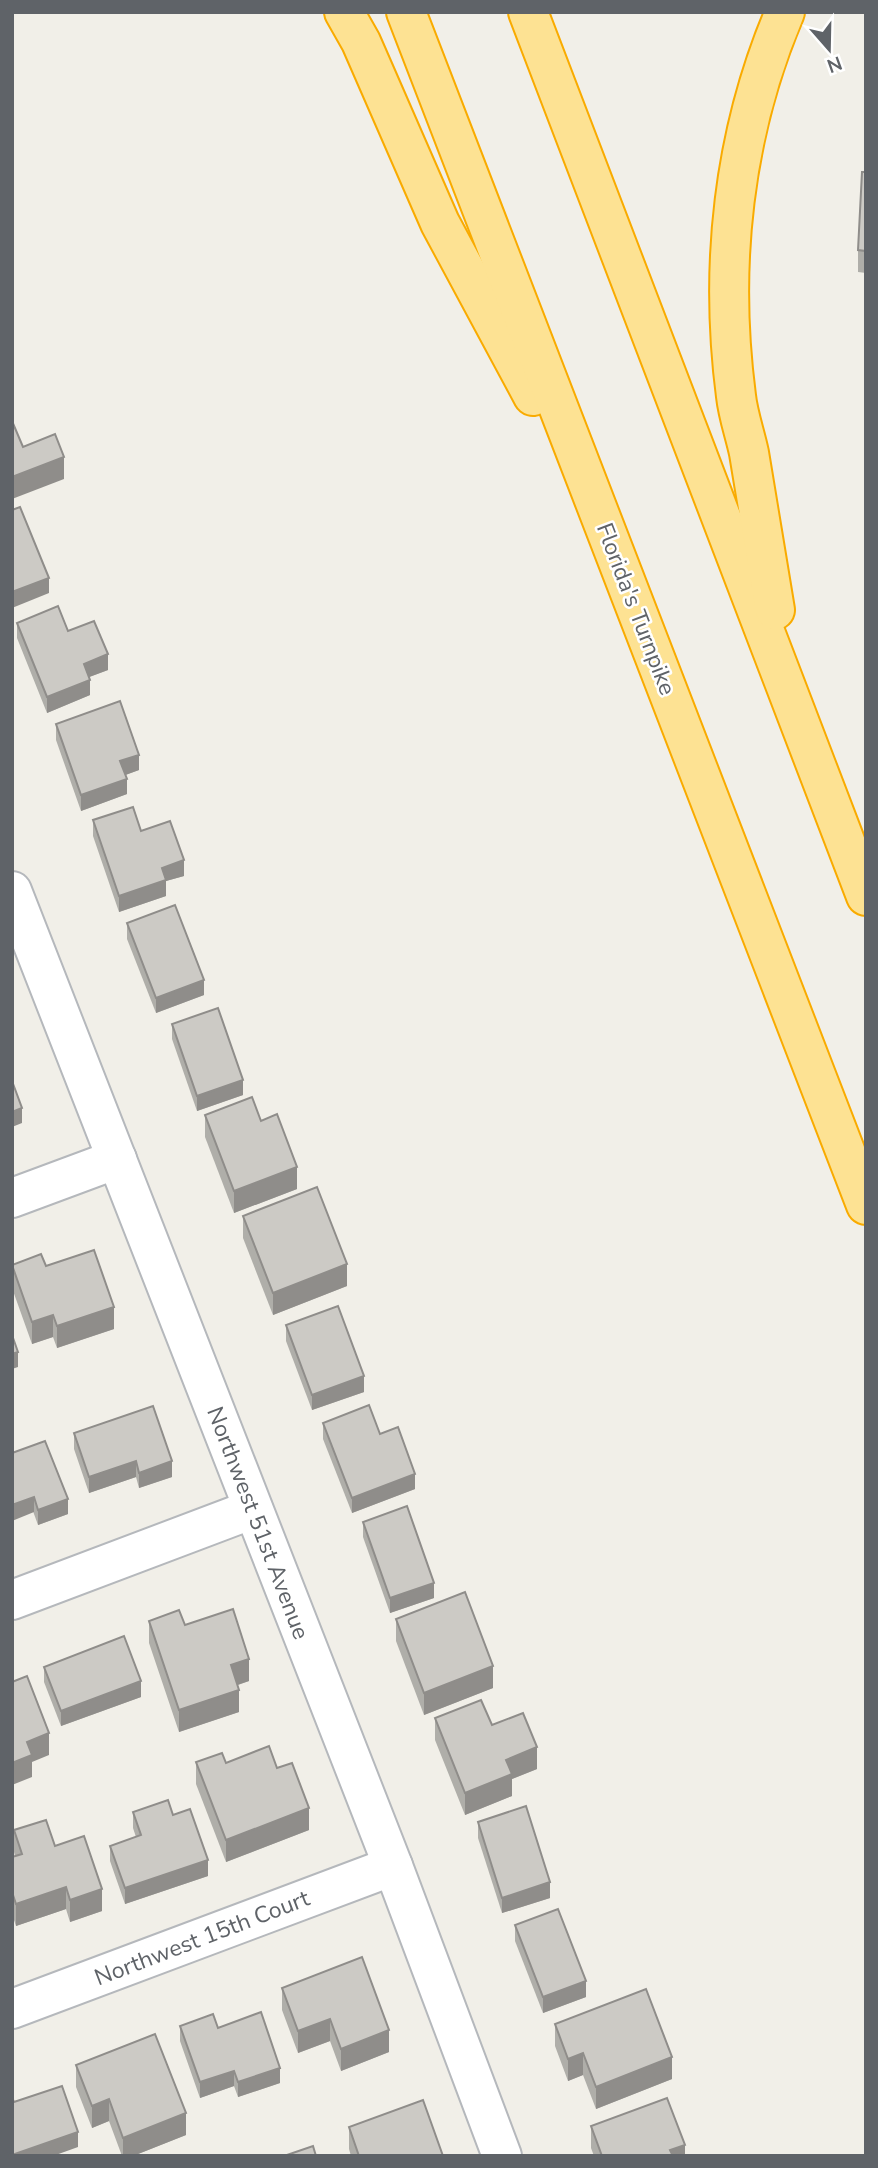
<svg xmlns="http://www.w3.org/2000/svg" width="878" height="2168" viewBox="0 0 878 2168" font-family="'Nunito Sans',sans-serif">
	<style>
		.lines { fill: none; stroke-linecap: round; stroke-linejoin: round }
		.minor-casing { stroke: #b5b8bc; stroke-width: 42 }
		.highway-casing { stroke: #f9ab00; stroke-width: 42 }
		.minor { stroke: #fff; stroke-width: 38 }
		.highway { stroke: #fde293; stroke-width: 38 }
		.wall { fill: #afaea9 }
		.shaded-wall { fill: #8f8d8a }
		.building { fill: #cccac5; stroke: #8f8d8a; stroke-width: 2 }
		.labels { text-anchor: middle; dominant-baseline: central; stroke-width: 5; stroke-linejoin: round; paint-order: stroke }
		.street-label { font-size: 23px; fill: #5f6368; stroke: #fff }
	</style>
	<rect width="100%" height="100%" fill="#f1efe8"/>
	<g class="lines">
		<defs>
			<g id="minor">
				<polyline points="12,891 393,1866 502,2156"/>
				<polyline points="12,1198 117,1159"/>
				<polyline points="12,1600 253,1509"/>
				<polyline points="12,2009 393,1866"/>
			</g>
			<g id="highway">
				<polyline points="344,12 361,42 440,223 533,396"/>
				<polyline points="406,12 866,1205"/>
				<polyline points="528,12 866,896"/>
				<path d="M775,610C766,558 758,505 749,453C745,434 738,415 736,396C719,266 733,134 785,12"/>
			</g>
		</defs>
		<use href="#minor" class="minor-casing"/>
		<use href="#highway" class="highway-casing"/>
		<use href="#minor" class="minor"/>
		<use href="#highway" class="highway"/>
	</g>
	<g class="wall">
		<polygon points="866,172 866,273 858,272 858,250"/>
		<polygon points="17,623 68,631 108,670 89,677 90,695 47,713 17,638"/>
		<polygon points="56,724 139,770 125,775 127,794 81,811 56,740"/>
		<polygon points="93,820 141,831 184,876 166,881 166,896 119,912 93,836"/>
		<polygon points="127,923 204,995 156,1013 127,939"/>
		<polygon points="172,1024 243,1095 197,1111 172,1039"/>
		<polygon points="205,1115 261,1121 297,1189 234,1213 205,1137"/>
		<polygon points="243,1216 347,1286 273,1315 243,1238"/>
		<polygon points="12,1265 46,1266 114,1329 57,1348 53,1337 32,1344 12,1288"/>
		<polygon points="286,1325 364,1392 312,1410 286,1341"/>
		<polygon points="323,1423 380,1434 415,1489 352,1513 323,1439"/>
		<polygon points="74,1433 172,1477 139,1488 136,1477 89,1493 74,1449"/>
		<polygon points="12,1453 68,1514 38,1525"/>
		<polygon points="363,1522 434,1598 390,1613 363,1537"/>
		<polygon points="396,1619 493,1688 424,1715 396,1641"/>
		<polygon points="149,1621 185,1625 249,1681 238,1685 239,1712 179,1732 149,1643"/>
		<polygon points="44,1667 141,1697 61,1726 44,1682"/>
		<polygon points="435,1718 492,1725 537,1769 512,1779 512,1796 465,1815 435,1740"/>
		<polygon points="196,1762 226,1763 277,1768 309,1830 226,1862 196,1784"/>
		<polygon points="133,1812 173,1815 208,1876 125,1904 110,1861 110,1846 136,1837 133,1828"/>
		<polygon points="478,1822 550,1898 502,1913 478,1838"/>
		<polygon points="14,1830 55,1846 102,1911 70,1922 66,1909 16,1926 12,1914 12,1857 15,1856 14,1852"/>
		<polygon points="515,1925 586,1997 543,2013 515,1941"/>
		<polygon points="282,1988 389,2052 341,2071 330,2041 298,2053 282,2010"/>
		<polygon points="555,2024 672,2079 596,2109 583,2075 568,2081 555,2046"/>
		<polygon points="180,2026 218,2028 280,2083 238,2097 234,2086 200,2098 180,2041"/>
		<polygon points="76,2065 186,2135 133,2156 122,2156 109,2121 92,2128 76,2087"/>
		<polygon points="591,2126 685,2156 594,2156 591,2148"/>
		<polygon points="349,2127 443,2156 351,2156 349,2149"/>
	</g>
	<g class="shaded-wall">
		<polygon points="64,457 64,479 12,499 12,477"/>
		<polygon points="49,578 49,593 12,608 12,592"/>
		<polygon points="108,654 108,670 84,679 84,664"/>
		<polygon points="90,680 90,695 47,713 47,697"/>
		<polygon points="139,755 139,770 120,777 120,761"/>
		<polygon points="127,779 127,794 81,811 81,795"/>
		<polygon points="184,860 184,876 166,881 166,896 119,912 119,896 162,868"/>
		<polygon points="204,980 204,995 156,1013 156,998"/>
		<polygon points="243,1080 243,1095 197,1111 197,1096"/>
		<polygon points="22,1108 22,1123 12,1127 12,1112"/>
		<polygon points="297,1167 297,1189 234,1213 234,1191"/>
		<polygon points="347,1264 347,1286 273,1315 273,1293"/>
		<polygon points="114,1307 114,1329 57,1348 57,1326"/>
		<polygon points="53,1315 53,1337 32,1344 32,1322"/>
		<polygon points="18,1352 18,1367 12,1369 12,1354"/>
		<polygon points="364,1376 364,1392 312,1410 312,1395"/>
		<polygon points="136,1461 136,1477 89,1493 89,1477"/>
		<polygon points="172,1461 172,1477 139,1488 139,1473"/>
		<polygon points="415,1474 415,1489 352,1513 352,1498"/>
		<polygon points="34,1497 34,1512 12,1521 12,1505"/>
		<polygon points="68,1499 68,1514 38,1525 38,1510"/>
		<polygon points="434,1583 434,1598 390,1613 390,1598"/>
		<polygon points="249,1659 249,1681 231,1687 231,1665"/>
		<polygon points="493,1666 493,1688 424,1715 424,1693"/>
		<polygon points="141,1681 141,1697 61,1726 61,1711"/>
		<polygon points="239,1690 239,1712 179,1732 179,1710"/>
		<polygon points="49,1733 49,1755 32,1762 32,1777 12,1785 12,1763 27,1742"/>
		<polygon points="537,1747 537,1769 512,1779 512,1796 465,1815 465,1793 506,1760"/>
		<polygon points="309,1808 309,1830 226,1862 226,1840"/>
		<polygon points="208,1860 208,1876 125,1904 125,1888"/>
		<polygon points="550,1882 550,1898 502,1913 502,1898"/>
		<polygon points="66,1887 66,1909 16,1926 16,1904"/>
		<polygon points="102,1889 102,1911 70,1922 70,1900"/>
		<polygon points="586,1981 586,1997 543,2013 543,1997"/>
		<polygon points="330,2019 330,2041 298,2053 298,2031"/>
		<polygon points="389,2030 389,2052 341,2071 341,2049"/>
		<polygon points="583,2053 583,2075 568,2081 568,2059"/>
		<polygon points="672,2057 672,2079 596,2109 596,2087"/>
		<polygon points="280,2068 280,2083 238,2097 238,2082"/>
		<polygon points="234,2071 234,2086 200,2098 200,2082"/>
		<polygon points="109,2099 109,2121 92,2128 92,2106"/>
		<polygon points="186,2113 186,2135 133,2156 123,2156 123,2138"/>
		<polygon points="78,2132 78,2147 53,2156 12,2156 12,2155"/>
		<polygon points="685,2145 685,2156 670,2156 670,2150"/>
	</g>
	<g class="building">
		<polygon points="862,172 866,172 866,251 858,250"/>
		<polygon points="12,421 23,447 55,434 64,457 12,477"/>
		<polygon points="20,507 49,578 12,592 12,510"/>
		<polygon points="58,606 68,631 94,621 108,654 84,664 90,680 47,697 17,623"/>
		<polygon points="120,701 139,755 120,761 127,779 81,795 56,724"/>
		<polygon points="133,807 141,831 170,821 184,860 162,868 166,880 119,896 93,820"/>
		<polygon points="175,905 204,980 156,998 127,923"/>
		<polygon points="218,1008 243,1080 197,1096 172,1024"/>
		<polygon points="12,1081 22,1108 12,1112"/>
		<polygon points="252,1097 261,1121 277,1114 297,1167 234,1191 205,1115"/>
		<polygon points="317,1187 347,1264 273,1293 243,1216"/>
		<polygon points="94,1250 114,1307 57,1326 53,1315 32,1322 12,1265 41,1254 46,1266"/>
		<polygon points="338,1306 364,1376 312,1395 286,1325"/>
		<polygon points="12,1335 18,1352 12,1354"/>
		<polygon points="369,1405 380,1434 398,1427 415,1474 352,1498 323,1423"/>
		<polygon points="153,1406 172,1461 139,1473 136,1461 89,1477 74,1433"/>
		<polygon points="45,1441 68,1499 38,1510 34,1497 12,1505 12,1453"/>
		<polygon points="407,1506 434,1583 390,1598 363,1522"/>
		<polygon points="465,1592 493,1666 424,1693 396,1619"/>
		<polygon points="233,1609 249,1659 231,1665 239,1690 179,1710 149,1621 179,1610 185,1625"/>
		<polygon points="124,1636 141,1681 61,1711 44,1667"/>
		<polygon points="27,1676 49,1733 27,1742 32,1755 12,1763 12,1682"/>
		<polygon points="481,1700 492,1725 523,1713 537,1747 506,1760 512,1774 465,1793 435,1718"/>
		<polygon points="269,1746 277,1768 292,1763 309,1808 226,1840 196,1762 222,1753 226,1763"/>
		<polygon points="168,1800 173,1815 190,1809 208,1860 125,1888 110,1846 141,1835 133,1812"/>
		<polygon points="526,1806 550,1882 502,1898 478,1822"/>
		<polygon points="46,1820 55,1846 84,1836 102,1889 70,1900 66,1887 16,1904 12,1892 12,1857 22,1854 14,1830"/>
		<polygon points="558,1909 586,1981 543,1997 515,1925"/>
		<polygon points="362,1957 389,2030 341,2049 330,2019 298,2031 282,1988"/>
		<polygon points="646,1989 672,2057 596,2087 583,2053 568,2059 555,2024"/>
		<polygon points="261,2012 280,2068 238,2082 234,2071 200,2082 180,2026 213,2014 218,2028"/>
		<polygon points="155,2034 186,2113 123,2138 109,2099 92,2106 76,2065"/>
		<polygon points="62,2086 78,2132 12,2155 12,2097 14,2102"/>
		<polygon points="667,2098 685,2145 670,2150 673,2156 602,2156 591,2126"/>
		<polygon points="423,2100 443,2156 359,2156 349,2127"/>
		<polygon points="313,2146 316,2156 284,2156"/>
	</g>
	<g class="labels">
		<g class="street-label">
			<text transform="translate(636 609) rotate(69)">Florida's Turnpike</text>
			<text transform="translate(258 1523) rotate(69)">Northwest 51st Avenue</text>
			<text transform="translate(202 1938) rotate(-21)">Northwest 15th Court</text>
		</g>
	</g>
	<rect width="878" height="2168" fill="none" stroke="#5f6368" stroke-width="28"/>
	<g transform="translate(829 49) rotate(160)" stroke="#ffffff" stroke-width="5" paint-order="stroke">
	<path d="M0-5L12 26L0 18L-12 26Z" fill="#5f6368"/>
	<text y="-10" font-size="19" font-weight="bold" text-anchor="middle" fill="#5f6368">N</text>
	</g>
</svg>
